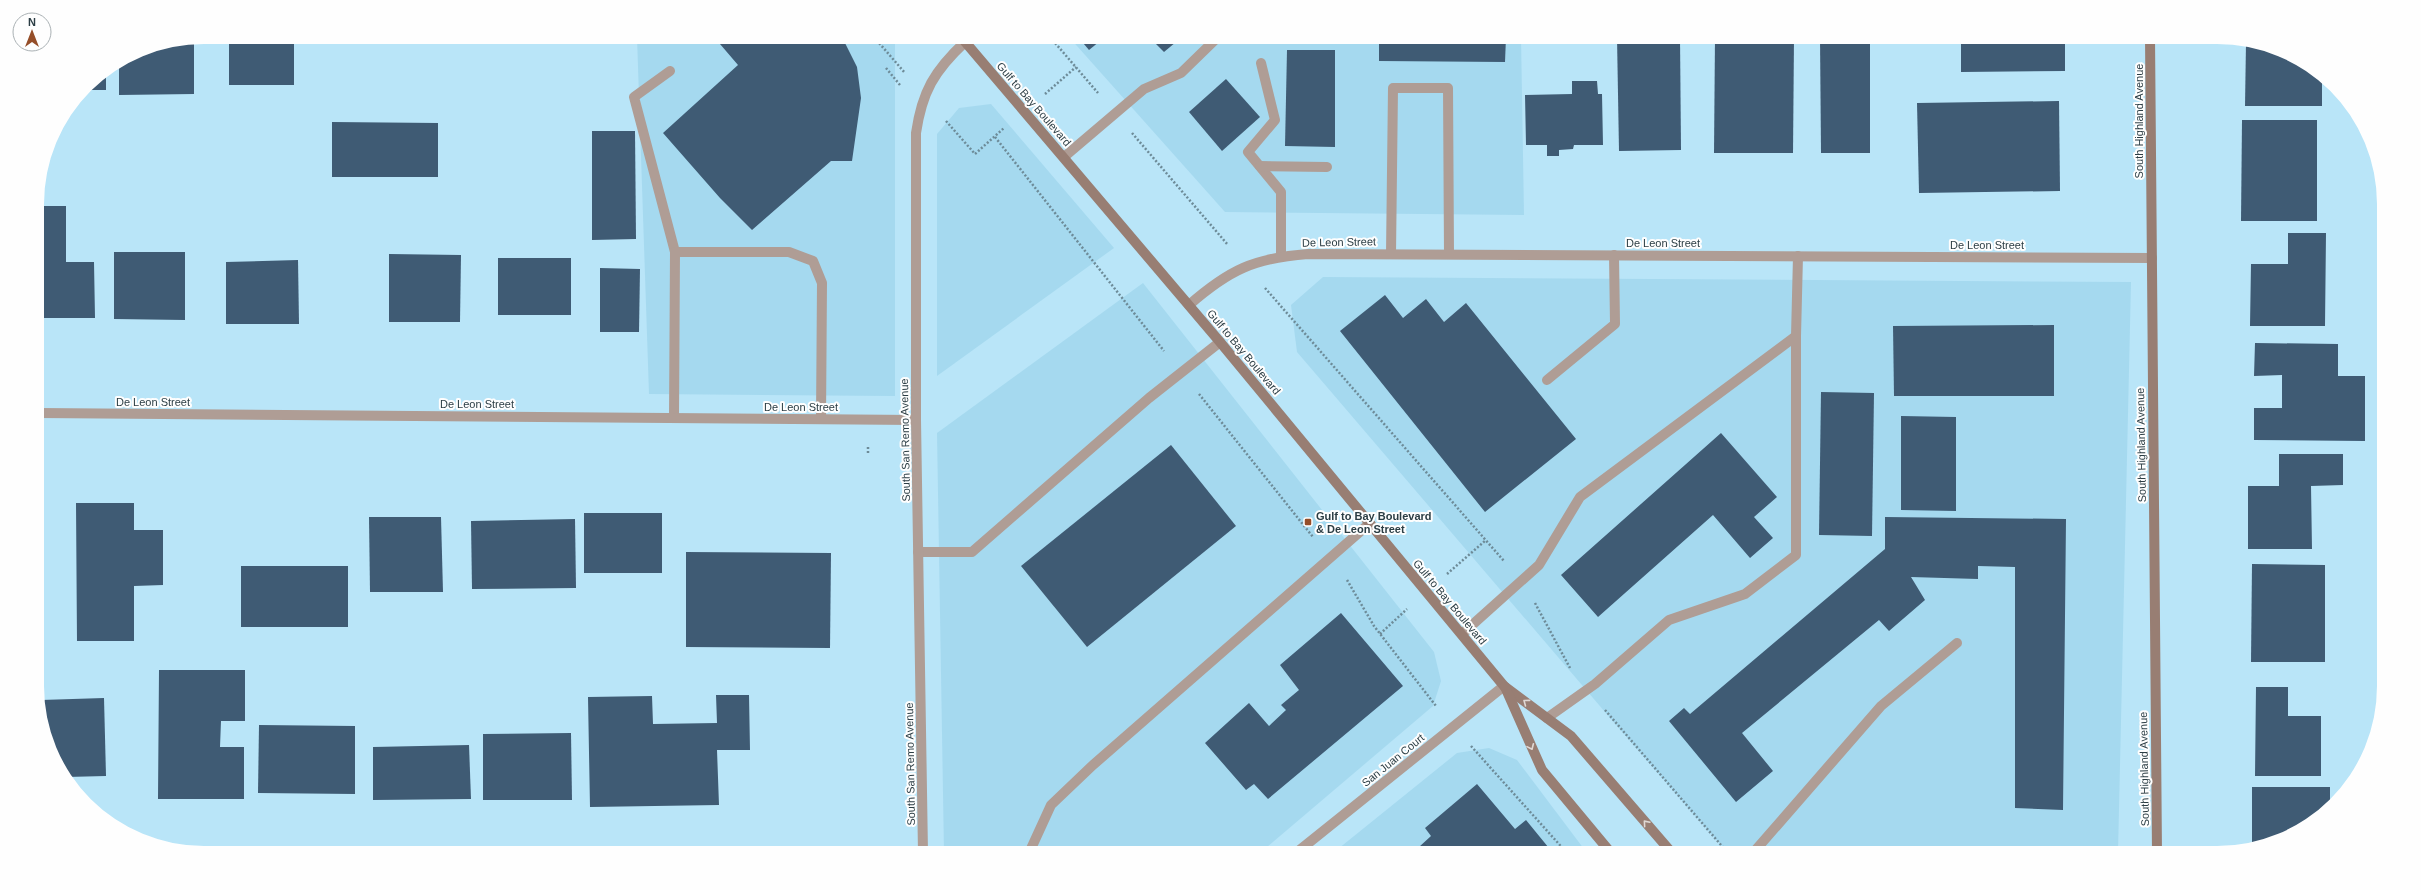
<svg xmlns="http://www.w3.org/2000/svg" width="2421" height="890" viewBox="0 0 2421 890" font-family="Arial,sans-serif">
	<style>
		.built { fill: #a5d9ef }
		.building { fill: #3f5b74 }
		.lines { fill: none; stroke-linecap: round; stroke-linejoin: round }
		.path { stroke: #6d8b98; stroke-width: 2.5; stroke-dasharray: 2 2; stroke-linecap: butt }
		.lane { stroke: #af9d95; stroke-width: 10 }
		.street { stroke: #af9d95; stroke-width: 10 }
		.secondary { stroke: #987e73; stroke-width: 10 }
		.oneway { stroke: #dfd8d4 }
		.poi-dot { fill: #954e29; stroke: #fefefe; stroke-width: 1.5 }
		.labels { text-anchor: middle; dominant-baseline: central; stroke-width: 4; stroke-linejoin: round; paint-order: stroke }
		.street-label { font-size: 11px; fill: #2b3d44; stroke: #fefefe }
		.poi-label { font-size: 11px; font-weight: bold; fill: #2b3d44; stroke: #fefefe; text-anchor: start }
	</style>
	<rect width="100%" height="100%" fill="#b9e5f8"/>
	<g class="built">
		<polygon points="637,37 895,37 895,396 649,394"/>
		<polygon points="1069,37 1521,37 1524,215 1225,212"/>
		<polygon points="991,104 1114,248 937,376 937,134 959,108"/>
		<polygon points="1323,277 2131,282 2118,853 1728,853 1605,712 1297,352 1291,305"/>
		<polygon points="1143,283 1434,652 1441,681 1433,706 1260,853 944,853 937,433"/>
		<polygon points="1489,748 1517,760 1587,853 1333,853 1457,753"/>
	</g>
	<g class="building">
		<rect x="229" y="37" width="65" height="48"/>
		<polygon points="714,37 842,37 857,67 861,98 852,161 831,161 752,230 720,198 663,133 738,65"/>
		<polygon points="1078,37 1105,37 1089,50"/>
		<polygon points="1149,37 1182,37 1164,52"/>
		<polygon points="1379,37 1506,37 1505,62 1379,61"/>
		<polygon points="1617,37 1680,37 1681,150 1619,151"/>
		<polygon points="1715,37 1794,37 1793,153 1714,153"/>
		<polygon points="1820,37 1870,37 1870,153 1821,153"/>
		<polygon points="1988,37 2065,37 2065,71 1961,72 1961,40 1988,40"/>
		<polygon points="194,39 194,94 119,95 119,63 141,50"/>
		<polygon points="2246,42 2270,46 2310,65 2322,76 2322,106 2245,106"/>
		<polygon points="1287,50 1335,50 1335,147 1285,146"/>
		<polygon points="106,71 106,90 85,90 94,79"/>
		<polygon points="1226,79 1260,117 1222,151 1189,112"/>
		<polygon points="1572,81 1597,81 1598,94 1602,94 1603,145 1574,145 1573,149 1559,150 1559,156 1547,156 1547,145 1526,145 1525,95 1572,94"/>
		<polygon points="2059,101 2060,191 1919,193 1917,103"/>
		<polygon points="2242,120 2317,120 2317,221 2241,221"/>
		<polygon points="332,122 438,123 438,177 332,177"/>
		<polygon points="592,131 635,131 636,239 592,240"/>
		<polygon points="37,206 66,206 66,262 94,262 95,318 38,318"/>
		<polygon points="2377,231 2383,232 2383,283 2377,283"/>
		<polygon points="2288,233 2326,233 2325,326 2250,326 2251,264 2288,264"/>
		<polygon points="114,252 185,252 185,320 114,319"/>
		<polygon points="389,254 461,255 460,322 389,322"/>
		<rect x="498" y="258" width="73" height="57"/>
		<polygon points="298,260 299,324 226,324 226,262"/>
		<polygon points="600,268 640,269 639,332 600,332"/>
		<polygon points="1385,295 1403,318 1426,299 1444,322 1466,303 1576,439 1485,512 1340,331"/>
		<polygon points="2054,325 2054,396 1894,396 1893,326"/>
		<polygon points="2255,343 2338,344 2338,376 2365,376 2365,441 2254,440 2254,408 2282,408 2282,375 2254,376"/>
		<polygon points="1821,392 1874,393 1872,536 1819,535"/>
		<polygon points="1901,416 1956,417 1956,511 1901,510"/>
		<polygon points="1721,433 1777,497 1754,517 1773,538 1750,558 1713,515 1598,617 1561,575"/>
		<polygon points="1171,445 1236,526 1087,647 1021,566"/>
		<polygon points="2279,454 2343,454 2343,485 2311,486 2312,549 2248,549 2248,486 2279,486"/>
		<polygon points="76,503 134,503 134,530 163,530 163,585 134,586 134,641 77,641"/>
		<rect x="584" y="513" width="78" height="60"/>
		<polygon points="369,517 441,517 443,592 370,592"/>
		<polygon points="1885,517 2066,519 2063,810 2015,808 2015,567 1978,566 1978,579 1911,577 1925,600 1889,631 1879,620 1742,733 1773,771 1736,802 1669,721 1684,708 1690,714 1885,549"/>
		<polygon points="575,519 576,588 472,589 471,521"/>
		<polygon points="686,552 831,553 830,648 686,647"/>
		<polygon points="2252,564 2325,565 2325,662 2251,662"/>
		<rect x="241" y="566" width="107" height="61"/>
		<polygon points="1341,613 1403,686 1268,799 1254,784 1246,790 1205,743 1249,703 1269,726 1286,710 1281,705 1299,690 1280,665"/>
		<polygon points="159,670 245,670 245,721 221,721 220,747 244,747 244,799 158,799"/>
		<polygon points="2256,687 2288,687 2288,716 2321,716 2321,776 2255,776"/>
		<polygon points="716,695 749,695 750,750 717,750 719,805 590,807 588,697 652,696 653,724 717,723"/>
		<polygon points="104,698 106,776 66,777 54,759 41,721 41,700"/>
		<polygon points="259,725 355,726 355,794 258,793"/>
		<polygon points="571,733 572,800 483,800 483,734"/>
		<polygon points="469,745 471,799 373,800 373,747"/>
		<polygon points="1477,784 1515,829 1526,820 1553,853 1424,853 1419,847 1431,836 1425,828"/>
		<polygon points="2252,787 2330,787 2330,806 2318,819 2271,844 2252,848"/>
	</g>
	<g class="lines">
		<g class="path">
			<polyline points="874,37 905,73"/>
			<polyline points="1050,37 1098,93"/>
			<polyline points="886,68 900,85"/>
			<polyline points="1045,94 1076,67"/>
			<polyline points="946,121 975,154 1004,128"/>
			<polyline points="1132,133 1228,245"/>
			<polyline points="995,137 1164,351"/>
			<polyline points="1265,288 1504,561"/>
			<polyline points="1199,394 1313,537"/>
			<polyline points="868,447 868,454"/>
			<polyline points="1447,574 1486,540"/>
			<polyline points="1347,580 1374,626 1436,706"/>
			<polyline points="1535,603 1570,668"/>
			<polyline points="1380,634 1407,609"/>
			<polyline points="1605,710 1727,852"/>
			<polyline points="1471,746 1567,853"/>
		</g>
		<g class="lane">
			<polyline points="1261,63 1275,120 1248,152 1281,192 1281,256"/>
			<polyline points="670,71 634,97 675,252"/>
			<polyline points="1064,157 1144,89 1181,73 1218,37"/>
			<polyline points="1260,166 1327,167"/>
			<polyline points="1391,254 1393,88 1448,88 1449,254"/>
			<polyline points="1547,380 1615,324 1614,255"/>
			<polyline points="674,418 675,252 789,252 813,261 822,283 821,419"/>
			<polyline points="918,552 972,552 1149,398 1220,342"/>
			<polyline points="1462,634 1539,565 1580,497 1796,336"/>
			<polyline points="1547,718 1595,684 1669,620 1745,594 1796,555 1796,336 1798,256"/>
			<polyline points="1029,853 1051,805 1093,765 1370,523"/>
			<polyline points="1753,853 1881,706 1957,643"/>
		</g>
		<g class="street">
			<path d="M1189,305C1229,270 1254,258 1308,254L2152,258"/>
			<polyline points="39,413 916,420"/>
			<path d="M923,853L916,420V133C922,92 934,71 965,42"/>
			<polyline points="1296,853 1504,686"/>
		</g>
		<g class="secondary">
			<polyline points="961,37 1220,342 1504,686 1571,736 1672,853"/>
			<polyline points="2150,37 2157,853"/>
			<polyline points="1505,687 1542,770 1611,853"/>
		</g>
	</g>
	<defs><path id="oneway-chevron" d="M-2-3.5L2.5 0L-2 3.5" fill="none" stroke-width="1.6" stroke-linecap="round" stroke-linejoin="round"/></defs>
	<g class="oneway">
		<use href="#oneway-chevron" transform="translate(1526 702) rotate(-143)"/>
		<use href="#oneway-chevron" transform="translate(1531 747) rotate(66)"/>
		<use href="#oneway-chevron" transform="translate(1646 823) rotate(-131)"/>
	</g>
	<rect class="poi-dot" x="1304" y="518" width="8" height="8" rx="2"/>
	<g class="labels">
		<g class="street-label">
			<text transform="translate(1034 104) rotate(49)">Gulf to Bay Boulevard</text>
			<text transform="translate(2139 121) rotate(-90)">South Highland Avenue</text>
			<text transform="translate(1339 242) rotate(-1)">De Leon Street</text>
			<text x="1663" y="243">De Leon Street</text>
			<text x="1987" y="245">De Leon Street</text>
			<text transform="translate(1244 352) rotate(50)">Gulf to Bay Boulevard</text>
			<text x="153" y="402">De Leon Street</text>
			<text x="477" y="404">De Leon Street</text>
			<text x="801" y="407">De Leon Street</text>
			<text transform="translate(905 440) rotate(-91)">South San Remo Avenue</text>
			<text transform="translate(2141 445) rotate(-91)">South Highland Avenue</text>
			<text transform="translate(1450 602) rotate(50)">Gulf to Bay Boulevard</text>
			<text transform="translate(1393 760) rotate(-39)">San Juan Court</text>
			<text transform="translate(910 764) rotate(-91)">South San Remo Avenue</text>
			<text transform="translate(2144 769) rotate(-91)">South Highland Avenue</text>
		</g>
		<g class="poi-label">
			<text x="1316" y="516">Gulf to Bay Boulevard<tspan x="1316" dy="13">&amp; De Leon Street</tspan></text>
		</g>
	</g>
	<path d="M0 0H2421V890H0ZM204 44H2217A160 160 0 0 1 2377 204V686A160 160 0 0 1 2217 846H204A160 160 0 0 1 44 686V204A160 160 0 0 1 204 44Z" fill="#fefefe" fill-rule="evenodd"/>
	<g transform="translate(32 32)"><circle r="19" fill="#fefefe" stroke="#aab1b4"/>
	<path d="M0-3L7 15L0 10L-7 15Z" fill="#954e29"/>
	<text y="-6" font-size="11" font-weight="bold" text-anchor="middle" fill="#2b3d44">N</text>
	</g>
</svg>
